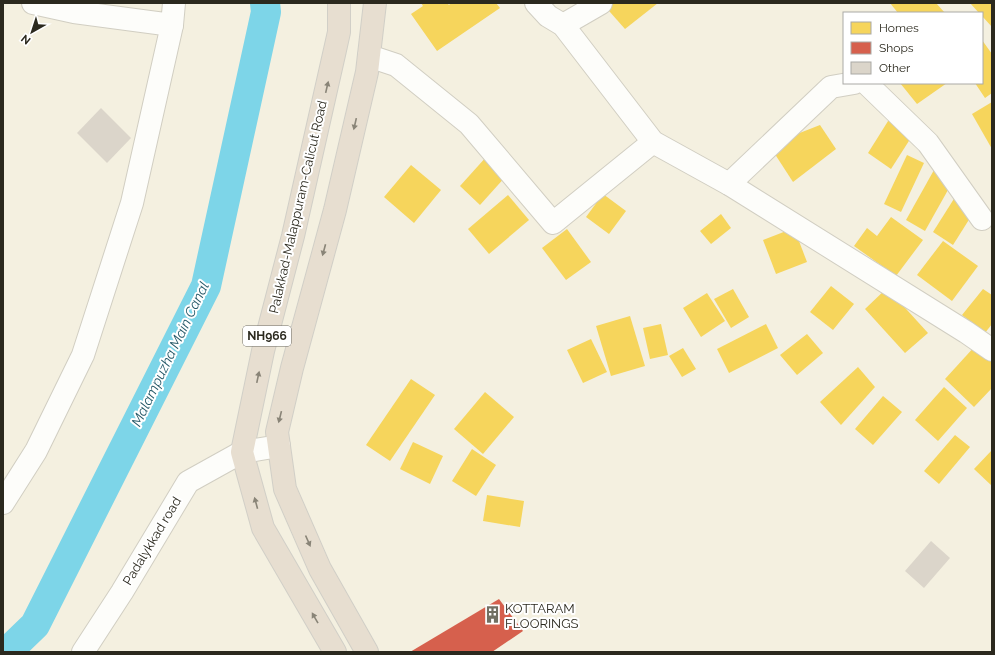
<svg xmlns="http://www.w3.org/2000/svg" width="995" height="655" viewBox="0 0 995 655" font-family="Raleway,sans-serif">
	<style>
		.homes { fill: #f6d55c }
		.shops { fill: #d6604d }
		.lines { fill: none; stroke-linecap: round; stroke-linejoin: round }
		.canal { stroke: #7dd5e8; stroke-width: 30 }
		.building { fill: #dbd5ca }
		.minor-casing { stroke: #d1cec2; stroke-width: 24 }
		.highway-casing { stroke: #d1cfc7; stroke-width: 24 }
		.minor { stroke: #fdfdfa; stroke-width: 22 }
		.highway { stroke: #e7ded0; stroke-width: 22 }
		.oneway { fill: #898477 }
		.labels { text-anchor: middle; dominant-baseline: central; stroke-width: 4; stroke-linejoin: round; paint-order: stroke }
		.shield { fill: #fff; stroke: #6b6962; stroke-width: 1 }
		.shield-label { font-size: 12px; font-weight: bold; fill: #2b291e }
		.street-label { font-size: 13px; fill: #2b291e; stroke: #fff }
		.poi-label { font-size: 13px; fill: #2b291e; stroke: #fff; text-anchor: start }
		.water-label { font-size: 14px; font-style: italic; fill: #245867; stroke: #fff }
	</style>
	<rect width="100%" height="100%" fill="#f4f0e0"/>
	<g class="homes">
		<polygon points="421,3 447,3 449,5 451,3 496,3 500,8 437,51 411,14 423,6"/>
		<polygon points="602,3 658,3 625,29"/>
		<polygon points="890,3 936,3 945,13 898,13"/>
		<polygon points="970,3 992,3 992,27 982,16 982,13 979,13"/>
		<polygon points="982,40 992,54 992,93 985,98 975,83 982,83"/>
		<polygon points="900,83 947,83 917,104"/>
		<polygon points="992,102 992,149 972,114"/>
		<polygon points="895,110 914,133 891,169 868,153"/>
		<polygon points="820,125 836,149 793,182 769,145"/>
		<polygon points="907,155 924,163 901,212 884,204"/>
		<polygon points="487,156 507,175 480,205 460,186"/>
		<polygon points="411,165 441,190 414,223 384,197"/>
		<polygon points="934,170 953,181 925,231 906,220"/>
		<polygon points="603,194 626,211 609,234 586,217"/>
		<polygon points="957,194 977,207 953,245 933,232"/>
		<polygon points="508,195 529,220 489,254 468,229"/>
		<polygon points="721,214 731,228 711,244 700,231"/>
		<polygon points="891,217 923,240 896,276 854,246 867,228 877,236"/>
		<polygon points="794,228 807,262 776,274 763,240"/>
		<polygon points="567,229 591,262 566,280 542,248"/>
		<polygon points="943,241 978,266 952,301 917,275"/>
		<polygon points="831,286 854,304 833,330 810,312"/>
		<polygon points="887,288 928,333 905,353 865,309"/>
		<polygon points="733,289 749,317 731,328 714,299"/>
		<polygon points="983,289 992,295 992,324 985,333 962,315"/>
		<polygon points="707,293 725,321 701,337 683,308"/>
		<polygon points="630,316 645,366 611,376 596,326"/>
		<polygon points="661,324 668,355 650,359 643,328"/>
		<polygon points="766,324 778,348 729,373 717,349"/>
		<polygon points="807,334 823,353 797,375 780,355"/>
		<polygon points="591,339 607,372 583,383 567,350"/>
		<polygon points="976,345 992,360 992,388 974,407 945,379"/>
		<polygon points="683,348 696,369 682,377 669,356"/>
		<polygon points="858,367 875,387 841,425 820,402"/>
		<polygon points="411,379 435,395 390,461 366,445"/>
		<polygon points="944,387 967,408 938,441 915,420"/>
		<polygon points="485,392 514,417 483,454 454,429"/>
		<polygon points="883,396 902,412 873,445 855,429"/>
		<polygon points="955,435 970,447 939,484 924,471"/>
		<polygon points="413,442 443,456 430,484 400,469"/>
		<polygon points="472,449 496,465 476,496 452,481"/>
		<polygon points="992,450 992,486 974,469"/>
		<polygon points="487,495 524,501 520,527 483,521"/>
	</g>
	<polygon class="shops" points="499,599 523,631 492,652 410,652"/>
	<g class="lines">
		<polyline class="canal" points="7,652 35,625 206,286 266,12 265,3"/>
	</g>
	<g class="building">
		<polygon points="101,108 131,138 107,163 77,133"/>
		<polygon points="931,541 950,558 924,588 905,571"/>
	</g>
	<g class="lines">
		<defs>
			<g id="minor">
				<polyline points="33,3 74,12 172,25 174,3"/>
				<polyline points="536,3 548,16 563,25 653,142 729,184 966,332 992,350"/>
				<polyline points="563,25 601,3"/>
				<polyline points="369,56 396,65 469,124 553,223 653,142"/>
				<polyline points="866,83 928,143 982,219"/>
				<polyline points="729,184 831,87 854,83"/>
				<polyline points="3,503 36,451 83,355 132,203 172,25"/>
				<polyline points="83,652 122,592 188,482 242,452 279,446"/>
			</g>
			<g id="highway">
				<polyline points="335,652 263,528 242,452 263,351 293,236 335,50 339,32 339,3"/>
				<polyline points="367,652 320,569 285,489 277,432 292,368 335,210 367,72 375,3"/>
			</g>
		</defs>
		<use href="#minor" class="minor-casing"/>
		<use href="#highway" class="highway-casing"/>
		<use href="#minor" class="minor"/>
		<use href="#highway" class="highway"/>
	</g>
	<defs><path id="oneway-solid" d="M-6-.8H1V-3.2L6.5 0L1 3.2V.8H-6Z"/></defs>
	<g class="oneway">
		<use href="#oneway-solid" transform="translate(327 87) rotate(-77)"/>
		<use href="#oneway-solid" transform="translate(355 124) rotate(103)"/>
		<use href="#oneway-solid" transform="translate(324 250) rotate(105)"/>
		<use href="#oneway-solid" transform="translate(258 377) rotate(-78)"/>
		<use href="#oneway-solid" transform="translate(280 417) rotate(104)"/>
		<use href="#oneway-solid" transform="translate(256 503) rotate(-105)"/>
		<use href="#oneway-solid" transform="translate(308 541) rotate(66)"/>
		<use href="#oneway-solid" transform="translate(315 618) rotate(-120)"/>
	</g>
	<defs>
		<symbol id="building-bare" viewBox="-9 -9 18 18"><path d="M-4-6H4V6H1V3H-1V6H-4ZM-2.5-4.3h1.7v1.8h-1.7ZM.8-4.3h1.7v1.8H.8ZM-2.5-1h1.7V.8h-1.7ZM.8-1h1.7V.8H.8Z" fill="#716f62" stroke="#fff" stroke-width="2.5" paint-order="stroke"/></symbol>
	</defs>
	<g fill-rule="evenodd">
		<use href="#building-bare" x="480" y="602" width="25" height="25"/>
	</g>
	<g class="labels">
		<rect class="shield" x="243" y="326" width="48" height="20" rx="3"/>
		<g class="shield-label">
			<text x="267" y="336">NH966</text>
		</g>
		<g class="street-label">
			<text transform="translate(298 207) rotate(-77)">Palakkad-Malappuram-Calicut Road</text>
			<text transform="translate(152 541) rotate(-59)">Padalykkad road</text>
		</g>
		<g class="poi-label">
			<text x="505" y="608">KOTTARAM<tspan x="505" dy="15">FLOORINGS</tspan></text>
		</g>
		<g class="water-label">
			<text transform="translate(170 354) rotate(-64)">Malampuzha Main Canal</text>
		</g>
	</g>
	<rect width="995" height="655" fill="none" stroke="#2b291e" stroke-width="8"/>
	<rect x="843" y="12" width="140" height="72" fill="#ffffff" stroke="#aaa9a5"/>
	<rect x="851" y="22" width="20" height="12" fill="#f6d55c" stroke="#aaa9a5"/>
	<text x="879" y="32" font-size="12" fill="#2b291e">Homes</text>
	<rect x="851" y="42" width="20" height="12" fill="#d6604d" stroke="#aaa9a5"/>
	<text x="879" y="52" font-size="12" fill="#2b291e">Shops</text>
	<rect x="851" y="62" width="20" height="12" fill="#dbd5ca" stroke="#aaa9a5"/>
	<text x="879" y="72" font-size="12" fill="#2b291e">Other</text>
	<g transform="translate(32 32) rotate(219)" stroke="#ffffff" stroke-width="3" paint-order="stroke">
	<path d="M0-3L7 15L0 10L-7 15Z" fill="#2b291e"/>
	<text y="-6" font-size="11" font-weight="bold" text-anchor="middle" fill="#2b291e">N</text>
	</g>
</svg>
